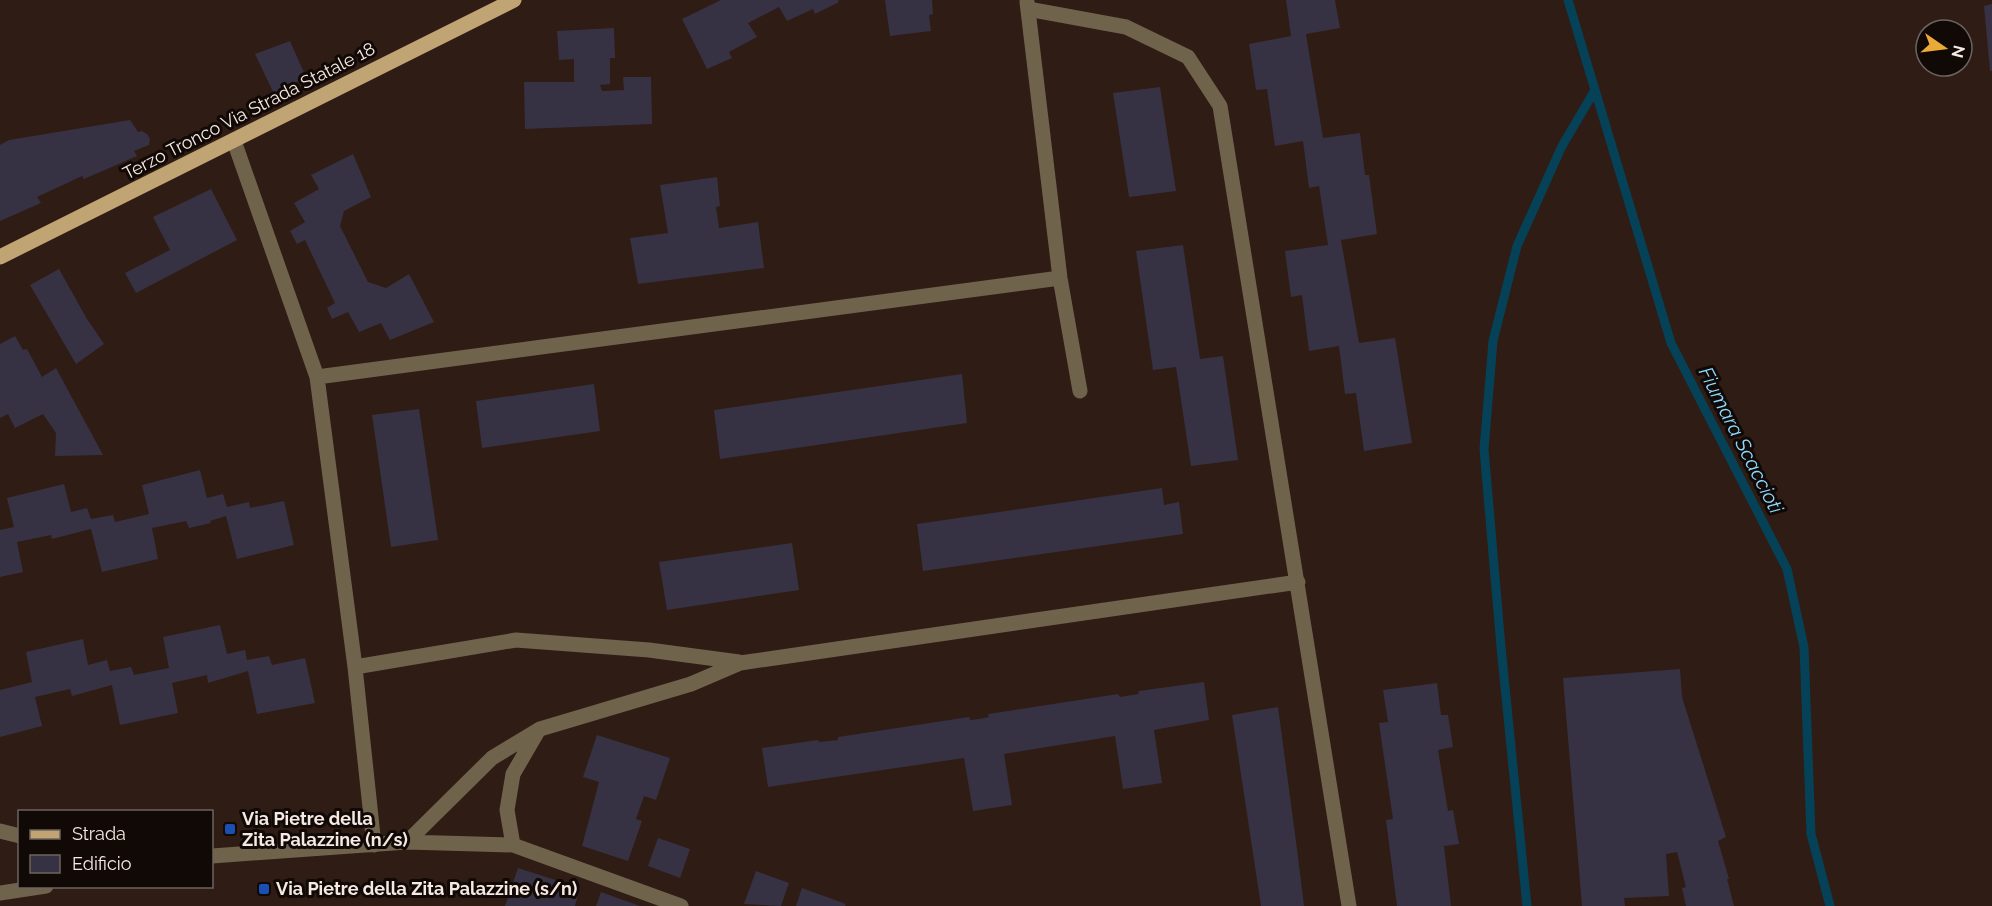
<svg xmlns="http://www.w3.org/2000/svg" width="1992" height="906" font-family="Raleway,sans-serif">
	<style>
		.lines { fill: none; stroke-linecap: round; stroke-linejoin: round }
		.stream { stroke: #054258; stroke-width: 9 }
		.building { fill: #363244 }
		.minor { stroke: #70634c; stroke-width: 15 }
		.major { stroke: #c1a474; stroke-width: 15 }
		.transit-dot { fill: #1a4fb4; stroke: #110906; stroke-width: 2 }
		.labels { text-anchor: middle; stroke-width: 6; stroke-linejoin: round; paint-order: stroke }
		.street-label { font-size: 18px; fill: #f6e9e3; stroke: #110906 }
		.poi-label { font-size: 18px; font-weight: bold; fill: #f6e9e3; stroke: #110906; text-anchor: start }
		.water-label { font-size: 20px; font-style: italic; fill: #8ddaff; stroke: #110906 }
	</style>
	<rect width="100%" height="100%" fill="#2f1c14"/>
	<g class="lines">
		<path class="stream" d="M 1568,0 L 1671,343 L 1787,569 L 1804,647 L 1811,834 L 1830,906
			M 1527,906 L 1501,647 L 1484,449 L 1493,341 L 1517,246 L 1562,146 L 1595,90"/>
	</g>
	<path class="building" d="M 721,0 L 838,0 L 839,2 L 815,14 L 813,9 L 787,21 L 779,7 L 748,23 L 757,37 L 729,52 L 732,58 L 707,69 L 682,19 Z
		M 885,0 L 932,0 L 933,14 L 929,15 L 931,31 L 890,36 Z
		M 1286,0 L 1335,0 L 1340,28 L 1306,34 L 1323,138 L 1360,133 L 1365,175 L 1369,175 L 1377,234 L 1341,240 L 1359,343 L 1395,338 L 1412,443 L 1364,451 L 1356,393 L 1345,394 L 1339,346 L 1309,351 L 1302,295 L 1291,297 L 1285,251 L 1328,245 L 1319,186 L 1309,188 L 1303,141 L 1275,146 L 1267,89 L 1256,90 L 1249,44 L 1291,36 Z
		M 1992,4 L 1992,71 L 1990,71 L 1984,6 Z
		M 614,28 L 615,58 L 610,58 L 610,84 L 600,85 L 602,91 L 624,90 L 623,77 L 651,77 L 652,124 L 525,129 L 524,82 L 574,82 L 574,59 L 559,60 L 557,31 Z
		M 290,41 L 306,77 L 274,94 L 255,54 Z
		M 1160,87 L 1176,191 L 1129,197 L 1113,93 Z
		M 130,120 L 138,132 L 142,131 L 147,134 L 150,139 L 149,145 L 134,151 L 137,156 L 84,179 L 82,176 L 37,197 L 41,203 L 0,221 L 0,145 L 9,140 Z
		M 353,154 L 371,197 L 344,211 L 340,226 L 368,282 L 386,288 L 409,274 L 434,322 L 390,340 L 381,323 L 359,332 L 348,312 L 332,319 L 327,308 L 335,303 L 305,240 L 297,244 L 290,231 L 305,222 L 294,203 L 319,189 L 311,175 Z
		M 717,177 L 720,206 L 716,207 L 719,228 L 758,222 L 764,268 L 638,284 L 630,238 L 668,233 L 660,185 Z
		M 211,189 L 237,240 L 136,293 L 125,273 L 170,250 L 153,217 Z
		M 1183,245 L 1200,359 L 1223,356 L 1238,460 L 1191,466 L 1176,367 L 1153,370 L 1136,251 Z
		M 59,269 L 87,319 L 104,344 L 76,364 L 30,285 Z
		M 15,336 L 23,350 L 27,349 L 42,377 L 56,368 L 103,455 L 55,456 L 56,433 L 43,414 L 15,428 L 8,414 L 0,418 L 0,344 Z
		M 962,374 L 967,423 L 720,459 L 714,410 Z
		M 594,384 L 600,431 L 482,448 L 476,401 Z
		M 419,409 L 438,540 L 391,547 L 372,415 Z
		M 200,470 L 207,498 L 223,494 L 227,507 L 249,502 L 250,508 L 284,501 L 294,545 L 237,559 L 226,516 L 210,521 L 211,523 L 189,528 L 186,521 L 152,528 L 158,559 L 102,572 L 91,529 L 52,539 L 51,535 L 17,542 L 23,572 L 0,577 L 0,530 L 14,527 L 7,498 L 64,484 L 71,512 L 87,508 L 91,519 L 113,515 L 115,522 L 149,514 L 142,485 Z
		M 1162,488 L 1164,505 L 1179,502 L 1183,534 L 923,571 L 917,524 Z
		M 792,543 L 799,590 L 667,610 L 659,562 Z
		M 220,625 L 227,654 L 245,650 L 247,660 L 269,656 L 272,665 L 305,658 L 315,703 L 257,714 L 248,671 L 208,683 L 207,675 L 172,683 L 178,713 L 120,725 L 112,685 L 72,696 L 70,689 L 35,697 L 42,726 L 0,737 L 0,690 L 32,682 L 26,652 L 83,639 L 88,665 L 107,660 L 110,671 L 131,667 L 134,675 L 169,668 L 163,637 Z
		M 1680,669 L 1682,697 L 1726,837 L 1718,841 L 1729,879 L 1727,879 L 1734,906 L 1686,906 L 1682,888 L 1686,887 L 1677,852 L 1666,854 L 1669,896 L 1624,898 L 1625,906 L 1582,906 L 1563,678 Z
		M 1204,682 L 1209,720 L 1154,730 L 1162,783 L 1123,789 L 1115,736 L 1004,754 L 1012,805 L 973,811 L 964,758 L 768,787 L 762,748 L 818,740 L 819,742 L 838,740 L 838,737 L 969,717 L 970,720 L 979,719 L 989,717 L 988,714 L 1118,694 L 1120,697 L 1138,694 L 1139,691 Z
		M 1437,683 L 1441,715 L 1448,715 L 1453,747 L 1438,750 L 1448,811 L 1453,810 L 1459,844 L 1444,846 L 1451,906 L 1397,906 L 1386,820 L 1393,819 L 1379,723 L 1388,722 L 1383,690 Z
		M 1278,707 L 1297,849 L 1304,906 L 1261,906 L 1232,715 Z
		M 597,735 L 670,758 L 656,800 L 644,796 L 636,819 L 642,821 L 628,861 L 582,846 L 599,782 L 583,777 Z
		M 658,838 L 690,849 L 680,878 L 648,866 Z
		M 518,868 L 580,888 L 575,906 L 505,906 Z
		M 756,871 L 789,883 L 781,906 L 744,904 Z
		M 802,888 L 846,904 L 845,906 L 796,906 Z
		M 601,892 L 640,906 L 596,906 Z"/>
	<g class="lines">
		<path class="minor" d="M 1027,2 L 1060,278 L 1080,391
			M 1028,9 L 1126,27 L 1188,57 L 1220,106 L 1349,906
			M 234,141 L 317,377 L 355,667 L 374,845
			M 317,377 L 1060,278
			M 355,667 L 516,640 L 649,650 L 739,662
			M 0,831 L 20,836
			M 407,842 L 492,758 L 540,729 L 691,684 L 740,663 L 1298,582
			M 513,845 L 507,810 L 513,774 L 538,731
			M 212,856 L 407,842 L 513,845 L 681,906
			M 0,893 L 46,886"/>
		<path class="major" d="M 0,257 L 514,0"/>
	</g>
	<g class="transit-dot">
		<rect x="224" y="823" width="12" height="12" rx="3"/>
		<rect x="258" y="883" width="12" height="12" rx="3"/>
	</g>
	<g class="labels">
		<g class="street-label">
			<text transform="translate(249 111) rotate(-27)" y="6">Terzo Tronco Via Strada Statale 18</text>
		</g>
		<g class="poi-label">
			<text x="242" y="825">Via Pietre della<tspan x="242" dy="21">Zita Palazzine (n/s)</tspan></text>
			<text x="276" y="895">Via Pietre della Zita Palazzine (s/n)</text>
		</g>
		<g class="water-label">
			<text transform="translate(1741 440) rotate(63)" y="7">Fiumara Scaccioti</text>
		</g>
	</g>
	<rect x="18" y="810" width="195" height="78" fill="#110906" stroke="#6d635e" stroke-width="1.5"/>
	<rect x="30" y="830" width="30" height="9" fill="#c1a474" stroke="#6d635e" stroke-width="1.5"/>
	<text x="72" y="840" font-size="18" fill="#f6e9e3">Strada</text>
	<rect x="30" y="855" width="30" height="18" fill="#363244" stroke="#6d635e" stroke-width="1.5"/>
	<text x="72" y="870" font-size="18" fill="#f6e9e3">Edificio</text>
	<g transform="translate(1944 48) rotate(104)"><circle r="28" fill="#110906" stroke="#6d635e" stroke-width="1.5"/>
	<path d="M0-4.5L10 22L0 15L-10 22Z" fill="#eaaa39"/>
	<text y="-9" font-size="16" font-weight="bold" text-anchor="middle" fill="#f6e9e3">N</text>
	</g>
</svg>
